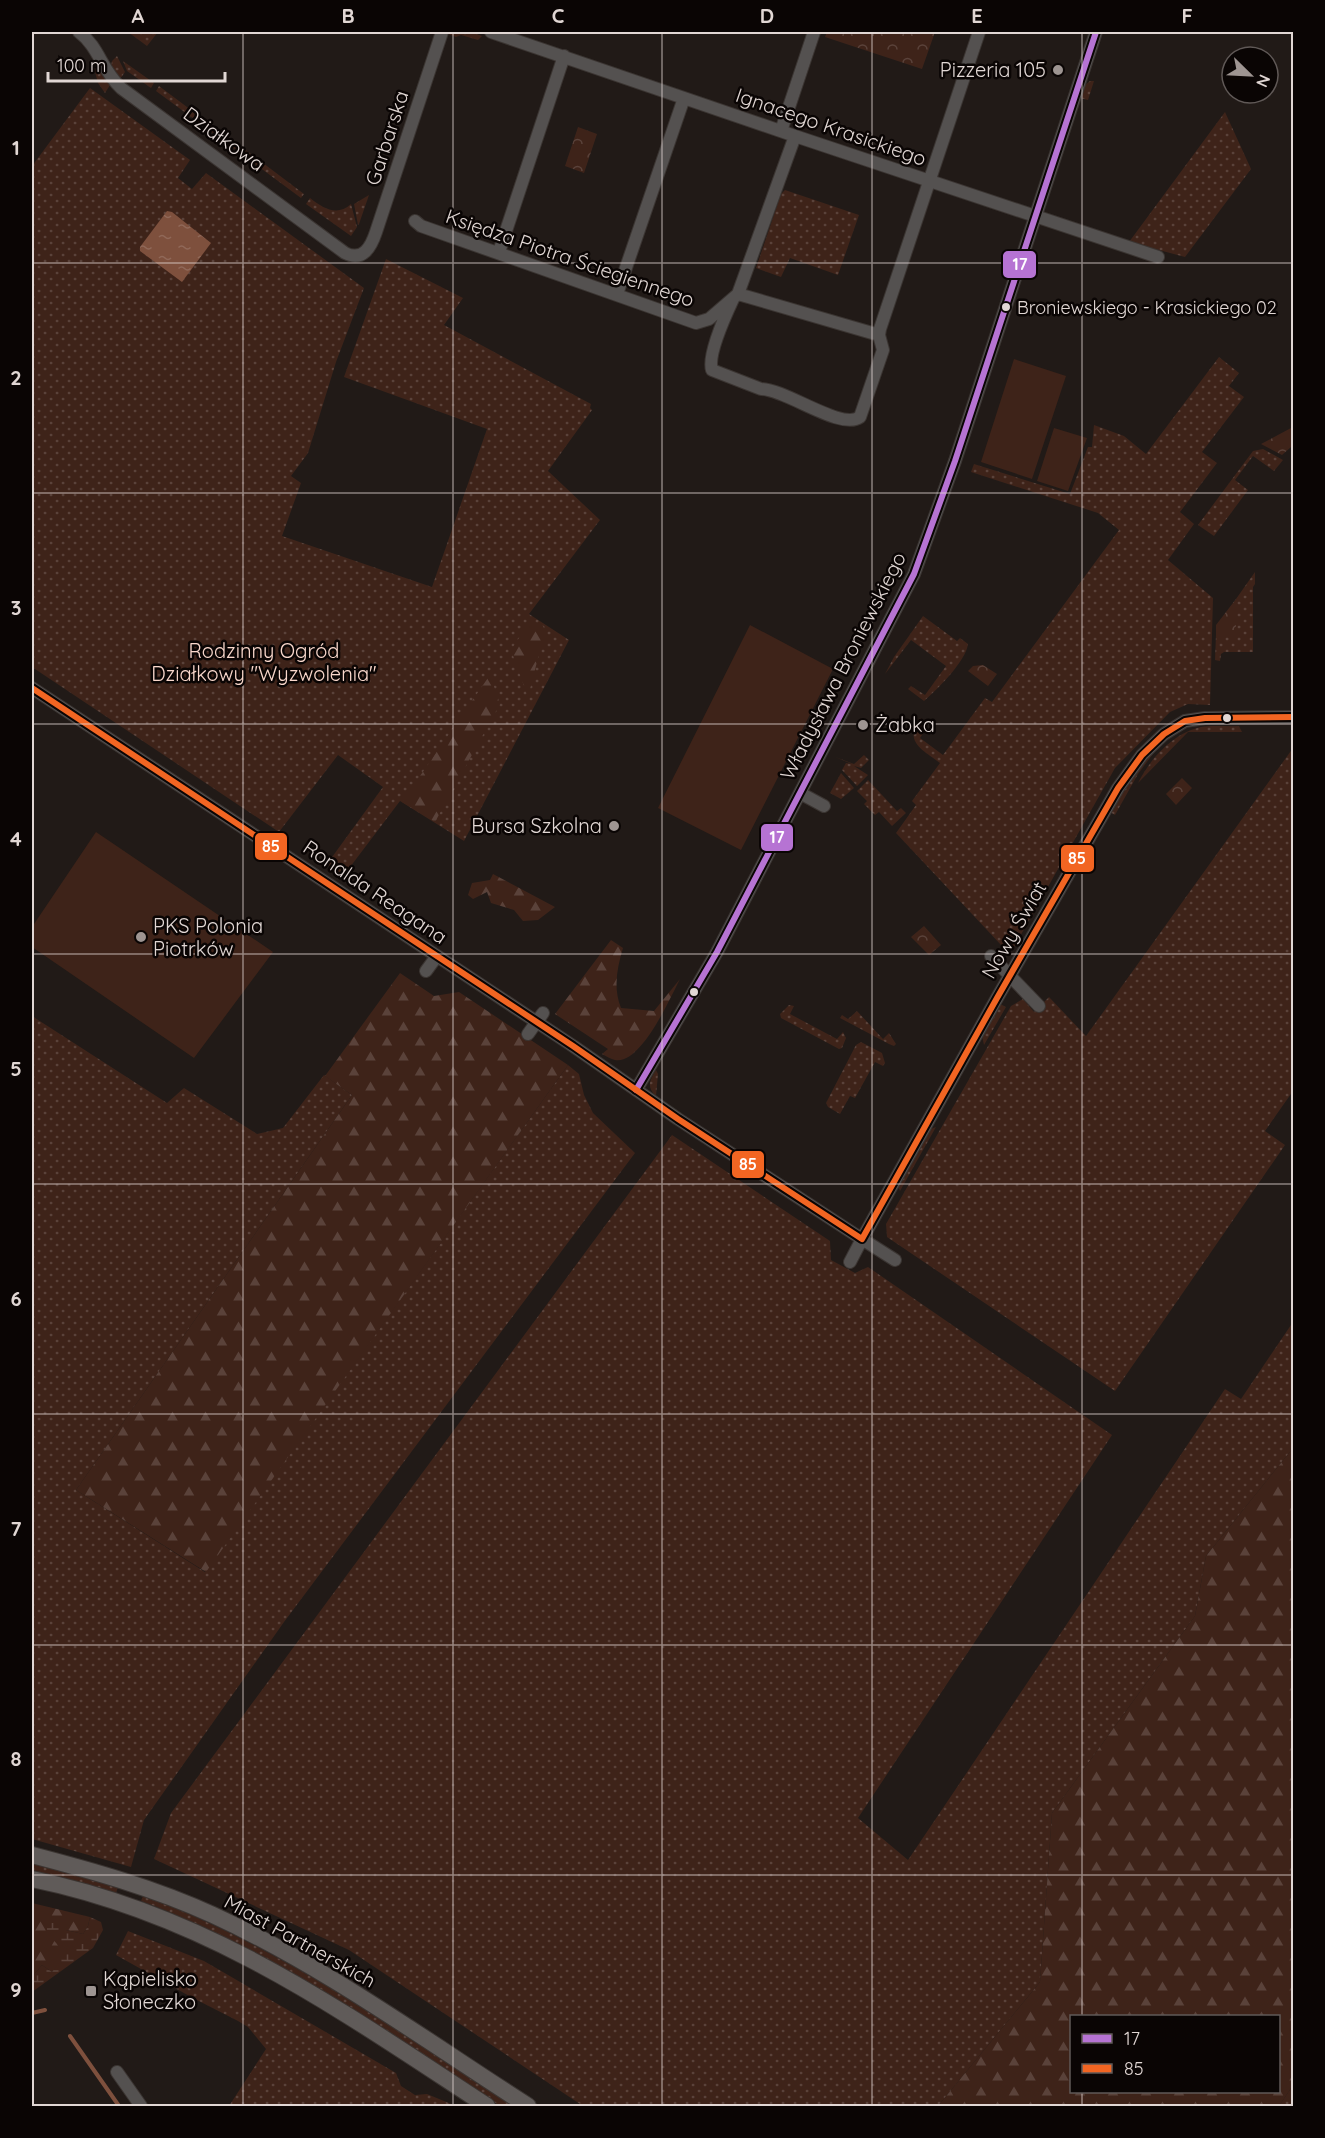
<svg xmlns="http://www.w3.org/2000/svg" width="1325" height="2138" font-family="Quicksand,sans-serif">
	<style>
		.grass { fill: url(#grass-dots) }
		.forest { fill: url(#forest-firs); fill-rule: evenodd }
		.wetland { fill: url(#wetland-marsh) }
		.park { fill: url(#park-crowns) }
		.pitch { fill: #3e2319 }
		.water { fill: url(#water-ripples) }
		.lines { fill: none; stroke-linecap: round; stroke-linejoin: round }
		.stream { stroke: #7e503d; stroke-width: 4 }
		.minor-casing { stroke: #3b3532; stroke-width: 14 }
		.major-casing { stroke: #3b3532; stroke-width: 18 }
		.minor { stroke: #545150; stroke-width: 12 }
		.major { stroke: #605b59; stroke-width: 16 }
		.bus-1-casing { stroke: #0a0504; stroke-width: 10 }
		.bus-2-casing { stroke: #0a0504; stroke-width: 10 }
		.bus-1 { stroke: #b673d3; stroke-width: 6 }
		.bus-2 { stroke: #f26522; stroke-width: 6 }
		.grid { fill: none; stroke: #e1d7d4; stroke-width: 1.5; stroke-opacity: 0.55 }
		.poi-dot { fill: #9e9592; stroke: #0a0504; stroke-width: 2 }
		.bus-dot { fill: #e1d7d4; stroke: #0a0504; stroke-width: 2 }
		.labels { text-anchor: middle; stroke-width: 5; stroke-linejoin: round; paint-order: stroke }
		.bus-label { font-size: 18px; fill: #e1d7d4; stroke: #0a0504; text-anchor: start }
		.poi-label { font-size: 20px; fill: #e1d7d4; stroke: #0a0504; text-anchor: start }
		.street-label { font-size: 20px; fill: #e1d7d4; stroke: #0a0504 }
		.park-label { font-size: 20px; fill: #fad8cc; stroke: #0a0504 }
		.line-badge { stroke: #0a0504; stroke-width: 2 }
		.badge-label { font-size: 16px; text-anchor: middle; font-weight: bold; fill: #fff }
		.neatline { fill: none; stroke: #e1d7d4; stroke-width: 2 }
		.grid-label { font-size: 20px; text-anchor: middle; font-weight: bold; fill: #e1d7d4 }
	</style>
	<defs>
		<pattern id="grass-dots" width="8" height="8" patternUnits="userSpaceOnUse" patternTransform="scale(1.5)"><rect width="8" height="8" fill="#3e2319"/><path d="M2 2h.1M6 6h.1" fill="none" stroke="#5a423a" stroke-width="1.8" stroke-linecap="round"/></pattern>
		<pattern id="forest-firs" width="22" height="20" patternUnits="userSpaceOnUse" patternTransform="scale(1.5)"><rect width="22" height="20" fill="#3e2319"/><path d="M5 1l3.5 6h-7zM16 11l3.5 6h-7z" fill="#5a423a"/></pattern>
		<pattern id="wetland-marsh" width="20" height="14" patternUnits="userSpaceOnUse" patternTransform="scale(1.5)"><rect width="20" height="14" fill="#3e2319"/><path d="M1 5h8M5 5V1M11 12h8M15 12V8" fill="none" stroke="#5a423a"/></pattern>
		<pattern id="park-crowns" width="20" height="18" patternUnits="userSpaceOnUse" patternTransform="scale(1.5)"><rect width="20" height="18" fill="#3e2319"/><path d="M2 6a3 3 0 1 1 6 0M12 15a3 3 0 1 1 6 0" fill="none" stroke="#5a423a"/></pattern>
		<pattern id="water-ripples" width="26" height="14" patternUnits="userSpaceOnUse" patternTransform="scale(1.5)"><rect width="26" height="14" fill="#7e503d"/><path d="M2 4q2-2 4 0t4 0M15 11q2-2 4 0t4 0" fill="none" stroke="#906858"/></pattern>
	</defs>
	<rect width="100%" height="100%" fill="#211a17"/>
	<path class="grass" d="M 128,32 L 158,32 L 147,46 Z
		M 450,32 L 471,32 L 482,36 L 478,40 L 461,35 L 456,37 L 448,34 Z
		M 117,56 L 125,72 L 120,79 L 111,66 L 112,61 Z
		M 123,61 L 154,83 L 151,88 L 127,71 Z
		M 94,68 L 99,70 L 110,85 L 105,93 L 98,83 Z
		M 1090,81 L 1094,81 L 1088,100 L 1080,98 L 1085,85 Z
		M 159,86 L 239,146 L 236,150 L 156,91 Z
		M 90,88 L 190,160 L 178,178 L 192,189 L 206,173 L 364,288 L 336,362 L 308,453 L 291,476 L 301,483 L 282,536 L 432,587 L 487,429 L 344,377 L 386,259 L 463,298 L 444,325 L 591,404 L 590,408 L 592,410 L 548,471 L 600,520 L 529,614 L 569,640 L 464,841 L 400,801 L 344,875 L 327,864 L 383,787 L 338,755 L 279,832 L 32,667 L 32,166 Z
		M 1225,112 L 1251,169 L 1185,257 L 1129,242 Z
		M 243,148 L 304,194 L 301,198 L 240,153 Z
		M 785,190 L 859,215 L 838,275 L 790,258 L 781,277 L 756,268 L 781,194 Z
		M 369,195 L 359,224 L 358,225 L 354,204 Z
		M 310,198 C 323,208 337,217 351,204 L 357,227 L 351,236 L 306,204 Z
		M 1219,357 L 1239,373 L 1229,386 L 1244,397 L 1202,452 L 1217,463 L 1180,512 L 1194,524 L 1168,560 L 1213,598 L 1210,705 L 1188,704 L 1170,712 L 1115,768 L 1014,947 L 1002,946 L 896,833 L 916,805 L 912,801 L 940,763 C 923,750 903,742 920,718 L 927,723 L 924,727 L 926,729 L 920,738 L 943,755 L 985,698 L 992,702 L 1119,530 L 1098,513 L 971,472 L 974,464 L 1070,494 L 1088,447 L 1092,447 L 1094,425 L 1124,436 L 1146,454 Z
		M 1263,449 L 1283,460 L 1274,471 L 1253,456 L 1235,480 L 1248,490 L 1214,536 L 1198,525 L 1253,451 Z
		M 1255,572 L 1255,584 L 1253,587 L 1253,652 L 1224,652 L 1221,654 L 1220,661 L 1215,660 L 1216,635 L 1236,635 L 1236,599 Z
		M 923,616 L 957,641 L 960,638 L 968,644 C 966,661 937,690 924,701 L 908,689 L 911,686 L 925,695 L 946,666 L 911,640 L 885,674 L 894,657 Z
		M 1239,726 L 1242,732 L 1188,732 L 1138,783 C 1150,759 1173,733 1201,727 C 1213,725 1227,727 1239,726 Z
		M 1161,743 L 1138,774 L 1115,815 L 1110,812 L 1127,784 Z
		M 1293,748 L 1293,1091 L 1265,1131 L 1285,1145 L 1115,1391 L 887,1237 L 886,1224 L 1011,1006 L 1023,999 L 1034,1012 L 1049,997 L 1086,1036 Z
		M 864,755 L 869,760 L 861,768 L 854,766 L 868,775 L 857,786 L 842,770 L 846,763 L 852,764 L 835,757 L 854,764 Z
		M 841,773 L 854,788 L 841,799 L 830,793 Z
		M 868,780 L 897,811 L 901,808 L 906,813 L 892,826 L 879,812 L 875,815 L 864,804 L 867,801 L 857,791 Z
		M 1000,1004 L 1006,1007 L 984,1045 L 982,1036 Z
		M 789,1005 L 794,1006 L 790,1014 L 837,1039 L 843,1032 L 846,1038 L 842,1048 L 839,1049 L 781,1018 L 780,1014 Z
		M 857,1011 L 883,1039 L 889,1033 L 896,1044 L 894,1046 L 889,1044 L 840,1018 L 842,1015 L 848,1019 Z
		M 32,1016 L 167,1103 L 184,1088 L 257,1134 L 283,1128 L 324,1075 L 352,1095 L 76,1490 L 205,1572 L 568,1065 L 579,1074 L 584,1095 L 593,1113 L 635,1153 L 284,1622 L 144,1820 L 131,1867 L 32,1839 Z
		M 861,1042 L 882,1053 L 885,1063 L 883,1066 L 875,1062 L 855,1098 L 850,1096 L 840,1114 L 828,1107 L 826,1103 L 856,1045 Z
		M 656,1070 L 658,1074 L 656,1096 C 646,1087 650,1080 656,1070 Z
		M 936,1127 L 900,1191 L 898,1186 L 928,1130 Z
		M 672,1135 L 830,1241 L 831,1260 L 855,1273 L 868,1267 L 1112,1435 L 858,1818 L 908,1860 L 1225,1389 L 1241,1399 L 1293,1322 L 1293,1448 L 1206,1556 L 1195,1616 L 1052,1813 L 1040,1982 L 938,2106 L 583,2106 L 349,1950 L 154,1859 L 171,1813 Z
		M 32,1863 L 118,1887 L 116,1893 L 73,1880 L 32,1871 Z
		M 143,1896 C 279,1945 393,2029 514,2106 L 500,2106 C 385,2031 272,1949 141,1901 Z
		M 128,1931 L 204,1961 L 396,2073 L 401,2086 L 415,2095 L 427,2094 L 456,2106 L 229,2106 L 266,2049 L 248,2027 L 238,2021 L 191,1997 L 116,1955 Z
		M 1293,2085 L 1293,2106 L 1279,2106 Z"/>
	<path class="forest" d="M 531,620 L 543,626 L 548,637 L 540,650 L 528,697 L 511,650 Z
		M 490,675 L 500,704 L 435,822 L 402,802 Z
		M 493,874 L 555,907 L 538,920 L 523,921 L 514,910 L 491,903 L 487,892 L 473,899 L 468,895 L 472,883 L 490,880 Z
		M 611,940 L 623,948 C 617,968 613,988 621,1008 L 654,1011 L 680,979 C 670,998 641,1065 615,1060 C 611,1059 606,1056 602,1054 L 608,1049 L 555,1014 Z
		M 400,973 L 434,996 L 459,992 L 568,1065 L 206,1572 L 76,1490 L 352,1095 L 325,1076 Z
		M 1293,1448 L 1293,2085 L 1279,2106 L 938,2106 L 1040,1982 L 1052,1813 L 1195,1616 L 1206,1556 ZM 1278,2016 L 1278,2092 L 1072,2092 L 1072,2016 Z
		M 32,1903 L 90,1917 L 88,1926 L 83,1934 L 66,1930 L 58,1942 L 62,1948 L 60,1963 L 52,1972 L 42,1965 L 32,1977 Z"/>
	<path class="wetland" d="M 90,1917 L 101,1922 L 103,1930 L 93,1948 L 32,1992 L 32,1977 L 42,1965 L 52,1972 C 65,1957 63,1946 47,1935 L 47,1928 L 52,1920 L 62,1923 L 66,1930 L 83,1934 L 88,1926 Z"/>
	<path class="park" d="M 827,32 L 935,32 L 922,69 L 825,37 Z
		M 578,127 L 597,134 L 584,173 L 565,166 Z
		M 1291,428 L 1291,447 L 1282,455 L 1261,444 Z
		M 1236,599 L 1236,635 L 1216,635 L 1216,625 Z
		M 983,665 L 997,674 L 988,686 L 968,671 L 973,666 Z
		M 1182,778 L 1192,788 L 1176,805 L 1166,794 Z
		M 924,926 L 941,945 L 929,955 L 911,937 Z"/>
	<path class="pitch" d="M 1014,359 L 1066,376 L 1032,479 L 981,462 Z
		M 1054,428 L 1087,438 L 1068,491 L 1037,481 Z
		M 750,625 L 833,669 L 741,850 L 658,808 Z
		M 96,832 L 273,952 L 194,1058 L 32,947 L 32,927 Z"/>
	<path class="water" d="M 167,211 L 172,212 L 211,243 L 182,282 L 140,251 L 140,247 Z"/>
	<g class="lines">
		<path class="stream" d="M 32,2013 L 45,2010
			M 70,2036 L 119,2106"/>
		<defs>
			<path id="minor" d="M 79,32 C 99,47 101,69 121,88 L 345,253 C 363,262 371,247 376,232 L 442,32
				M 491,32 L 795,136 L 1158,257
				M 781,131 L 814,32
				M 415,221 L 421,226 L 696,323 L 709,319 L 738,294 L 879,335
				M 499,252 L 564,56
				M 617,294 L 684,98
				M 738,294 L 795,136
				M 733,299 C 726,314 707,355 712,370 L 761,389 C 786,389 841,431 860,417 L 883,350 L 879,335 L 880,329 L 979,32
				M 32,688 L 573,1046 L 678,1119 L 862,1239 L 997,998 L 1118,788 L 1142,755 L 1164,734 L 1185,721 L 1205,718 L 1294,717
				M 800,793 L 824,806
				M 991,956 L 1039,1006
				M 426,971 L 437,956
				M 528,1034 L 543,1013
				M 636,1090 L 717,952 L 914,574 L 955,461 L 1096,32
				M 850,1262 L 862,1239 L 895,1260
				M 117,2072 L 141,2106"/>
			<path id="major" d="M 32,1855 C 93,1871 154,1888 213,1915 C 324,1966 425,2040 528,2106
				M 32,1879 C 208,1915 340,2010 487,2106"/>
		</defs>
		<use href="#minor" class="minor-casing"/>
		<use href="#major" class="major-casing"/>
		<use href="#minor" class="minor"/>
		<use href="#major" class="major"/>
		<defs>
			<path id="bus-1" d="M 636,1090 L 717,952 L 914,574 L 955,461 L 1096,32"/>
			<path id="bus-2" d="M 32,688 L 573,1046 L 678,1119 L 862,1239 L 997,998 L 1118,788 L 1142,755 L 1164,734 L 1185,721 L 1205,718 L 1294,717"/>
		</defs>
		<use href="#bus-1" class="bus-1-casing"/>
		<use href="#bus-2" class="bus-2-casing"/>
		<use href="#bus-1" class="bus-1"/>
		<use href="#bus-2" class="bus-2"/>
	</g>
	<path class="grid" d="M 243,32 L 243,2106M 453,32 L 453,2106M 662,32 L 662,2106M 872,32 L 872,2106M 1082,32 L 1082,2016M 32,263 L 1294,263M 32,493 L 1294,493M 32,724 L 1294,724M 32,954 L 1294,954M 32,1184 L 1294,1184M 32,1414 L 1294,1414M 32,1645 L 1294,1645M 32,1875 L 1294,1875M 1082,2092 L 1082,2106"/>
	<g class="poi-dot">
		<circle cx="1058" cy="70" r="6"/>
		<circle cx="863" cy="725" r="6"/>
		<circle cx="614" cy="826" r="6"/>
		<circle cx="141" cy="937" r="6"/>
		<rect x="85" y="1985" width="12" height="12" rx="3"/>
	</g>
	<g class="bus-dot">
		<circle cx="1006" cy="307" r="5"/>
		<circle cx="1227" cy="718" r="5"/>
		<circle cx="694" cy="992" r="5"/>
	</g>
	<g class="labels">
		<g class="bus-label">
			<text x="1017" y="314">Broniewskiego - Krasickiego 02</text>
		</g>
		<g class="poi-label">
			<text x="1046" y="77" text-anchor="end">Pizzeria 105</text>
			<text x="875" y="732">Żabka</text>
			<text x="602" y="833" text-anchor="end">Bursa Szkolna</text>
			<text x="153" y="933">PKS Polonia<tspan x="153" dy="23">Piotrków</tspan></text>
			<text x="103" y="1986">Kąpielisko<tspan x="103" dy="23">Słoneczko</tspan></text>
		</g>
		<g class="street-label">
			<text transform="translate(831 127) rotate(19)" y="7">Ignacego Krasickiego</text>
			<text transform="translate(387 138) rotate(-72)" y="7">Garbarska</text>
			<text transform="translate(224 139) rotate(36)" y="7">Działkowa</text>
			<text transform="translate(570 258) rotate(19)" y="7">Księdza Piotra Ściegiennego</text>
			<text transform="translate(843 666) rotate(-63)" y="7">Władysława Broniewskiego</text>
			<text transform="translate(375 892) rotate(34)" y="7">Ronalda Reagana</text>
			<text transform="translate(1014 930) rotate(-60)" y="7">Nowy Świat</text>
			<text transform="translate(300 1941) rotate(29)" y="7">Miast Partnerskich</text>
		</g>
		<g class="park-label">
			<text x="264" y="658">Rodzinny Ogród<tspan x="264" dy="23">Działkowy "Wyzwolenia"</tspan></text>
		</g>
	</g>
	<g class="line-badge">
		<rect x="1002" y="250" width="35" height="29" rx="6" fill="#b673d3"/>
		<rect x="760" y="823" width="34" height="29" rx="6" fill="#b673d3"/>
		<rect x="254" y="832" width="34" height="29" rx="6" fill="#f26522"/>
		<rect x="1060" y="844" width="35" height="29" rx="6" fill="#f26522"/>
		<rect x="731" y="1150" width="34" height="29" rx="6" fill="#f26522"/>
	</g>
	<g class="badge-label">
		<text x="1020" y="270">17</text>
		<text x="777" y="843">17</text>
		<text x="271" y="852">85</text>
		<text x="1077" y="864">85</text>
		<text x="748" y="1170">85</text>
	</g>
	<rect width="1325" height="2138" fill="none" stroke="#0a0504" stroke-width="66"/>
	<rect x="1070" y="2015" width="210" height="78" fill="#0a0504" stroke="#605957" stroke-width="1.5"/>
	<rect x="1082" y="2034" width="30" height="9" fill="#b673d3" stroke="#605957" stroke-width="1.5"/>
	<text x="1124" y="2045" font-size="18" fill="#e1d7d4">17</text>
	<rect x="1082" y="2064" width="30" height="9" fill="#f26522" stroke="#605957" stroke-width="1.5"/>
	<text x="1124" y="2075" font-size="18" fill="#e1d7d4">85</text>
	<g transform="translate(1250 75) rotate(114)"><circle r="28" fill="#0a0504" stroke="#605957" stroke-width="1.5"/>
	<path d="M0-4.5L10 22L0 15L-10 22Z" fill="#9e9592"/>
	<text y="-9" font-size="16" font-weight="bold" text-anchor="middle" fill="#e1d7d4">N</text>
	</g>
	<path d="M48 72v9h177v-9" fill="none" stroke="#e1d7d4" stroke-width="3"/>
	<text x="57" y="72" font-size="18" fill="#e1d7d4" stroke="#0a0504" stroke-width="4.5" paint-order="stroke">100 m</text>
	<rect x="33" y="33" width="1259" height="2072" class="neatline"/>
	<g class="grid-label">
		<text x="138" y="23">A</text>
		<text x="348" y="23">B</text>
		<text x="558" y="23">C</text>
		<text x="767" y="23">D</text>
		<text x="977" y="23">E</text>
		<text x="1187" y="23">F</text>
		<text x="16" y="155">1</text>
		<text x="16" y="385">2</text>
		<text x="16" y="615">3</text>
		<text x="16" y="846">4</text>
		<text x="16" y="1076">5</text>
		<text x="16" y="1306">6</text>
		<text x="16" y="1536">7</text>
		<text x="16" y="1766">8</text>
		<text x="16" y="1997">9</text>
	</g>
</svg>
